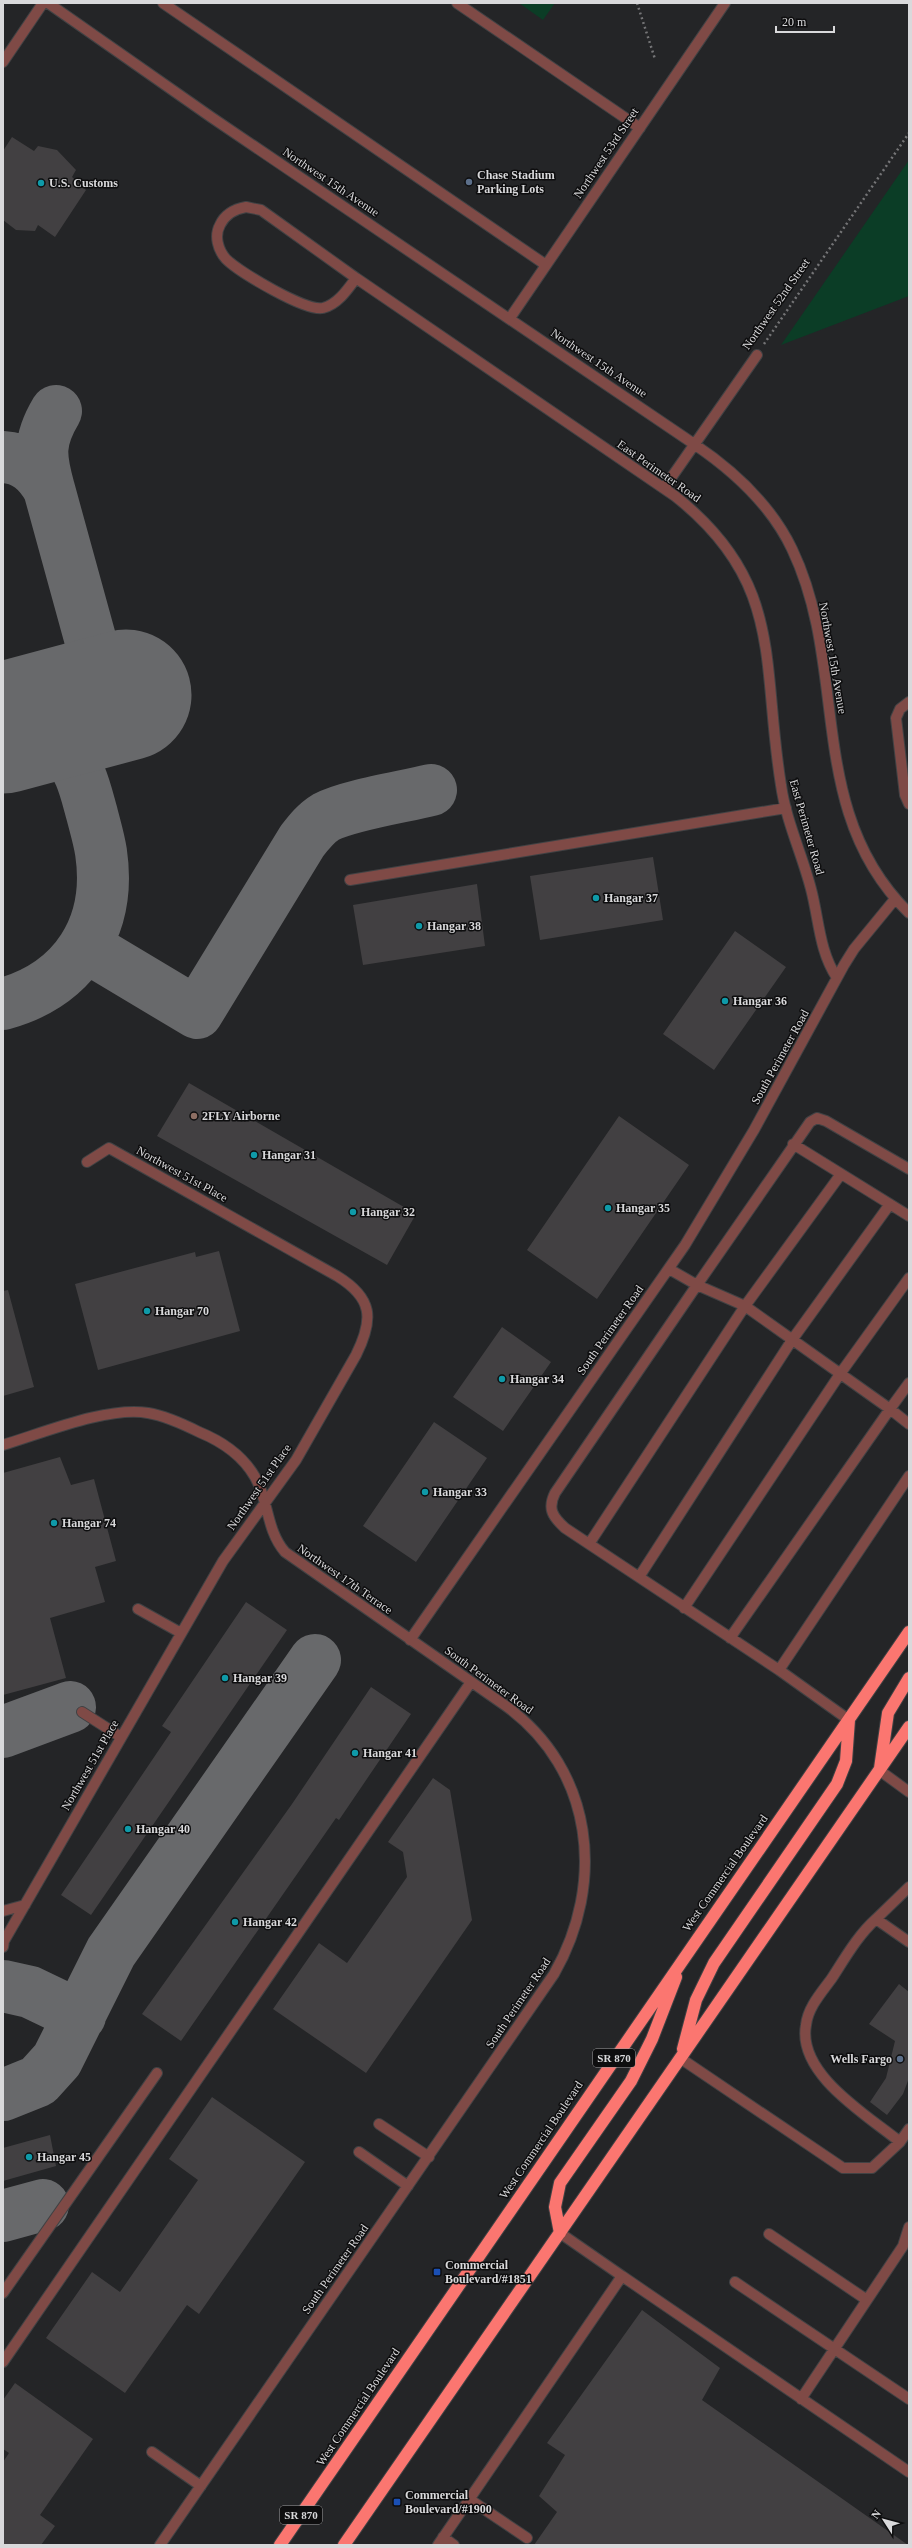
<svg xmlns="http://www.w3.org/2000/svg" width="912" height="2548" font-family="'Times New Roman',serif">
	<style>
		.green { fill: #0b3d26 }
		.lines { fill: none; stroke-linecap: round; stroke-linejoin: round }
		.taxiway { stroke: #68696b; stroke-width: 52 }
		.runway { stroke: #68696b; stroke-width: 131 }
		.building { fill: #424042 }
		.minor-casing { stroke: #414244; stroke-width: 12 }
		.highway-casing { stroke: #414244; stroke-width: 14 }
		.path { stroke: #757577; stroke-width: 2.5; stroke-dasharray: 2 3; stroke-linecap: butt }
		.minor { stroke: #7f4a46; stroke-width: 10 }
		.highway { stroke: #fb7670; stroke-width: 12 }
		.service-dot { fill: #5c6f8a; stroke: #0e0e0f; stroke-width: 1.5 }
		.culture-dot { fill: #0f9aa8; stroke: #0e0e0f; stroke-width: 1.5 }
		.education-dot { fill: #8d6e63; stroke: #0e0e0f; stroke-width: 1.5 }
		.transit-dot { fill: #1a4fb4; stroke: #0e0e0f; stroke-width: 1.5 }
		.labels { text-anchor: middle; stroke-width: 3; stroke-linejoin: round; paint-order: stroke }
		.shield { fill: #0e0e0f; stroke: #9c9c9e; stroke-width: 1 }
		.shield-label { font-size: 11px; font-weight: bold; fill: #d9d9db }
		.street-label { font-size: 12px; fill: #d9d9db; stroke: #0e0e0f }
		.poi-label { font-size: 12px; font-weight: bold; fill: #d9d9db; stroke: #0e0e0f; text-anchor: start }
	</style>
	<rect width="100%" height="100%" fill="#242527"/>
	<path class="green" d="M 519,3 L 555,3 L 543,20 Z
		M 909,160 L 909,296 L 781,345 Z"/>
	<g class="lines">
		<path class="taxiway" d="M 3,457 C 25,458 39,471 49,489 L 107,700
			M 49,489 C 40,457 38,441 56,411
			M 3,732 C 23,735 47,737 63,751 C 81,766 86,793 92,814 C 95,826 99,839 101,852 C 112,926 75,984 3,1004
			M 85,946 L 197,1013 L 302,841 C 309,832 316,823 326,817 C 349,805 403,797 431,790
			M 3,1732 L 70,1707
			M 3,1986 L 30,1992 L 80,2016
			M 3,2095 L 38,2081 L 57,2060 L 111,1952 L 315,1660
			M 3,2216 L 43,2205"/>
		<path class="runway" d="M 3,728 L 126,695"/>
	</g>
	<path class="building" d="M 12,137 L 34,151 L 38,146 L 57,150 L 76,170 L 72,177 L 86,190 L 55,237 L 38,225 L 35,231 L 16,230 L 3,220 L 3,151 Z
		M 653,857 L 663,920 L 540,940 L 530,876 Z
		M 477,884 L 485,946 L 363,965 L 353,905 Z
		M 735,931 L 786,967 L 714,1070 L 663,1034 Z
		M 189,1083 L 416,1214 L 387,1265 L 157,1136 Z
		M 619,1116 L 689,1165 L 597,1299 L 527,1250 Z
		M 219,1251 L 240,1331 L 98,1370 L 75,1284 L 195,1252 L 196,1257 Z
		M 8,1290 L 34,1387 L 3,1396 L 3,1291 Z
		M 502,1327 L 551,1362 L 503,1431 L 453,1397 Z
		M 434,1422 L 487,1458 L 416,1562 L 363,1526 Z
		M 60,1457 L 71,1485 L 94,1479 L 116,1561 L 95,1567 L 105,1602 L 50,1618 L 66,1678 L 3,1695 L 3,1473 Z
		M 246,1602 L 287,1630 L 91,1915 L 61,1895 L 171,1732 L 162,1726 Z
		M 371,1687 L 411,1714 L 339,1820 L 336,1818 L 181,2041 L 142,2014 L 292,1804 Z
		M 433,1778 L 450,1790 L 472,1920 L 366,2073 L 273,2009 L 319,1943 L 347,1963 L 407,1877 L 403,1852 L 388,1842 Z
		M 899,1984 L 909,1992 L 909,2078 L 903,2094 L 887,2115 L 870,2102 L 886,2078 L 895,2041 L 869,2024 Z
		M 212,2097 L 305,2162 L 199,2314 L 187,2305 L 125,2393 L 46,2338 L 92,2272 L 120,2292 L 198,2180 L 169,2159 Z
		M 50,2135 L 56,2166 L 3,2181 L 3,2148 Z
		M 642,2310 L 720,2368 L 702,2400 L 908,2545 L 534,2545 L 557,2512 L 539,2496 L 565,2455 L 547,2443 Z
		M 15,2383 L 93,2439 L 40,2515 L 55,2526 L 41,2545 L 3,2545 L 3,2462 L 9,2453 L 3,2449 L 3,2400 Z"/>
	<g class="lines">
		<defs>
			<path id="minor" d="M 48,3 L 211,117 L 694,444 C 734,471 771,505 792,549 C 850,670 804,810 909,913
				M 163,3 L 546,265
				M 457,3 L 640,128
				M 3,62 L 43,3
				M 246,207 L 261,210 L 356,278 C 348,289 338,304 323,308 C 306,312 239,272 226,259 C 218,250 214,236 220,225 C 225,214 235,209 246,207 Z
				M 356,278 L 675,496 C 785,583 761,663 781,785 C 786,821 802,854 811,889 C 819,919 819,951 837,978
				M 510,318 L 725,3
				M 664,488 L 757,355
				M 909,702 L 900,709 L 896,718 L 905,795 L 909,804
				M 350,880 L 786,808
				M 793,1144 L 909,1216
				M 909,1169 L 826,1121 L 817,1118 L 810,1122 L 697,1285 L 745,1306 L 890,1409 L 909,1383
				M 669,1269 L 697,1285 L 555,1493 C 547,1509 553,1517 565,1528 L 779,1670 L 849,1720
				M 3,1445 C 43,1433 108,1406 148,1413 C 166,1416 183,1424 199,1432 C 221,1441 243,1456 255,1477 C 269,1501 266,1530 285,1552 L 506,1706 C 594,1770 606,1883 554,1974 L 160,2545
				M 589,1544 L 745,1306 L 841,1174
				M 639,1577 L 792,1340 L 890,1204
				M 684,1608 L 840,1374 L 909,1278
				M 138,1609 L 181,1633
				M 730,1638 L 890,1409 L 909,1424
				M 410,1640 L 685,1245 L 754,1130 L 844,965 L 854,949 L 895,899
				M 779,1670 L 909,1476
				M 82,1712 L 121,1737
				M 879,1770 L 909,1792
				M 3,1911 L 25,1905
				M 876,1919 L 909,1887
				M 3,1947 L 4,1941 L 223,1561 L 296,1460 L 356,1355 C 374,1319 373,1298 337,1276 L 109,1148 L 87,1162
				M 680,2058 L 843,2168 L 872,2168 L 900,2142 L 909,2129
				M 379,2124 L 429,2157
				M 900,2142 C 867,2115 797,2074 806,2025 C 808,2007 822,1992 832,1978 C 845,1958 858,1935 876,1919 L 909,1942
				M 359,2152 L 408,2186
				M 769,2234 L 867,2300
				M 622,2276 L 909,2472
				M 735,2282 L 909,2399
				M 3,2293 L 157,2073
				M 3,2362 L 471,1682
				M 801,2399 L 903,2246 L 909,2227
				M 152,2452 L 201,2486
				M 469,2499 L 527,2538
				M 443,2537 L 454,2545
				M 438,2545 L 622,2276 L 560,2233"/>
			<path id="highway" d="M 880,1768 L 888,1713 L 909,1678
				M 683,2049 L 696,2000 L 714,1963 L 837,1784 L 846,1761 L 849,1720
				M 560,2233 L 555,2207 L 560,2183 L 631,2081 L 652,2039 L 676,1977
				M 280,2545 L 909,1632
				M 344,2545 L 909,1727"/>
		</defs>
		<use href="#minor" class="minor-casing"/>
		<use href="#highway" class="highway-casing"/>
		<path class="path" d="M 637,3 L 655,59
			M 764,344 L 909,133"/>
		<use href="#minor" class="minor"/>
		<use href="#highway" class="highway"/>
	</g>
	<g class="service-dot">
		<circle cx="469" cy="182" r="4"/>
		<circle cx="900" cy="2059" r="4"/>
	</g>
	<g class="culture-dot">
		<circle cx="41" cy="183" r="4"/>
		<circle cx="596" cy="898" r="4"/>
		<circle cx="419" cy="926" r="4"/>
		<circle cx="725" cy="1001" r="4"/>
		<circle cx="254" cy="1155" r="4"/>
		<circle cx="608" cy="1208" r="4"/>
		<circle cx="353" cy="1212" r="4"/>
		<circle cx="147" cy="1311" r="4"/>
		<circle cx="502" cy="1379" r="4"/>
		<circle cx="425" cy="1492" r="4"/>
		<circle cx="54" cy="1523" r="4"/>
		<circle cx="225" cy="1678" r="4"/>
		<circle cx="355" cy="1753" r="4"/>
		<circle cx="128" cy="1829" r="4"/>
		<circle cx="235" cy="1922" r="4"/>
		<circle cx="29" cy="2157" r="4"/>
	</g>
	<circle class="education-dot" cx="194" cy="1116" r="4"/>
	<g class="transit-dot">
		<rect x="433" y="2268" width="8" height="8" rx="2"/>
		<rect x="393" y="2498" width="8" height="8" rx="2"/>
	</g>
	<g class="labels">
		<g class="shield">
			<rect x="593" y="2049" width="42" height="18" rx="3"/>
			<rect x="280" y="2506" width="42" height="18" rx="3"/>
		</g>
		<g class="shield-label">
			<text x="614" y="2062">SR 870</text>
			<text x="301" y="2519">SR 870</text>
		</g>
		<g class="street-label">
			<text transform="translate(606 153) rotate(-56)" y="4">Northwest 53rd Street</text>
			<text transform="translate(331 182) rotate(34)" y="4">Northwest 15th Avenue</text>
			<text transform="translate(776 304) rotate(-55)" y="4">Northwest 52nd Street</text>
			<text transform="translate(599 363) rotate(34)" y="4">Northwest 15th Avenue</text>
			<text transform="translate(659 471) rotate(35)" y="4">East Perimeter Road</text>
			<text transform="translate(833 658) rotate(80)" y="4">Northwest 15th Avenue</text>
			<text transform="translate(807 827) rotate(74)" y="4">East Perimeter Road</text>
			<text transform="translate(780 1057) rotate(-61)" y="4">South Perimeter Road</text>
			<text transform="translate(182 1174) rotate(29)" y="4">Northwest 51st Place</text>
			<text transform="translate(610 1330) rotate(-55)" y="4">South Perimeter Road</text>
			<text transform="translate(259 1487) rotate(-55)" y="4">Northwest 51st Place</text>
			<text transform="translate(345 1579) rotate(35)" y="4">Northwest 17th Terrace</text>
			<text transform="translate(489 1680) rotate(36)" y="4">South Perimeter Road</text>
			<text transform="translate(90 1765) rotate(-60)" y="4">Northwest 51st Place</text>
			<text transform="translate(725 1873) rotate(-55)" y="4">West Commercial Boulevard</text>
			<text transform="translate(518 2003) rotate(-56)" y="4">South Perimeter Road</text>
			<text transform="translate(541 2140) rotate(-56)" y="4">West Commercial Boulevard</text>
			<text transform="translate(335 2269) rotate(-55)" y="4">South Perimeter Road</text>
			<text transform="translate(358 2407) rotate(-56)" y="4">West Commercial Boulevard</text>
		</g>
		<g class="poi-label">
			<text x="477" y="179">Chase Stadium<tspan x="477" dy="14">Parking Lots</tspan></text>
			<text x="49" y="187">U.S. Customs</text>
			<text x="604" y="902">Hangar 37</text>
			<text x="427" y="930">Hangar 38</text>
			<text x="733" y="1005">Hangar 36</text>
			<text x="202" y="1120">2FLY Airborne</text>
			<text x="262" y="1159">Hangar 31</text>
			<text x="616" y="1212">Hangar 35</text>
			<text x="361" y="1216">Hangar 32</text>
			<text x="155" y="1315">Hangar 70</text>
			<text x="510" y="1383">Hangar 34</text>
			<text x="433" y="1496">Hangar 33</text>
			<text x="62" y="1527">Hangar 74</text>
			<text x="233" y="1682">Hangar 39</text>
			<text x="363" y="1757">Hangar 41</text>
			<text x="136" y="1833">Hangar 40</text>
			<text x="243" y="1926">Hangar 42</text>
			<text x="892" y="2063" text-anchor="end">Wells Fargo</text>
			<text x="37" y="2161">Hangar 45</text>
			<text x="445" y="2269">Commercial<tspan x="445" dy="14">Boulevard/#1851</tspan></text>
			<text x="405" y="2499">Commercial<tspan x="405" dy="14">Boulevard/#1900</tspan></text>
		</g>
	</g>
	<rect width="912" height="2548" fill="none" stroke="#d9d9db" stroke-width="8"/>
	<g transform="translate(884 2520) rotate(306)" stroke="#0e0e0f" stroke-width="3" paint-order="stroke">
	<path d="M0-3L7 15L0 10L-7 15Z" fill="#d9d9db"/>
	<text y="-6" font-size="11" font-weight="bold" text-anchor="middle" fill="#d9d9db">N</text>
	</g>
	<path d="M776 26v6h58v-6" fill="none" stroke="#d9d9db" stroke-width="2"/>
	<text x="782" y="26" font-size="12" fill="#d9d9db" stroke="#0e0e0f" stroke-width="3" paint-order="stroke">20 m</text>
</svg>
